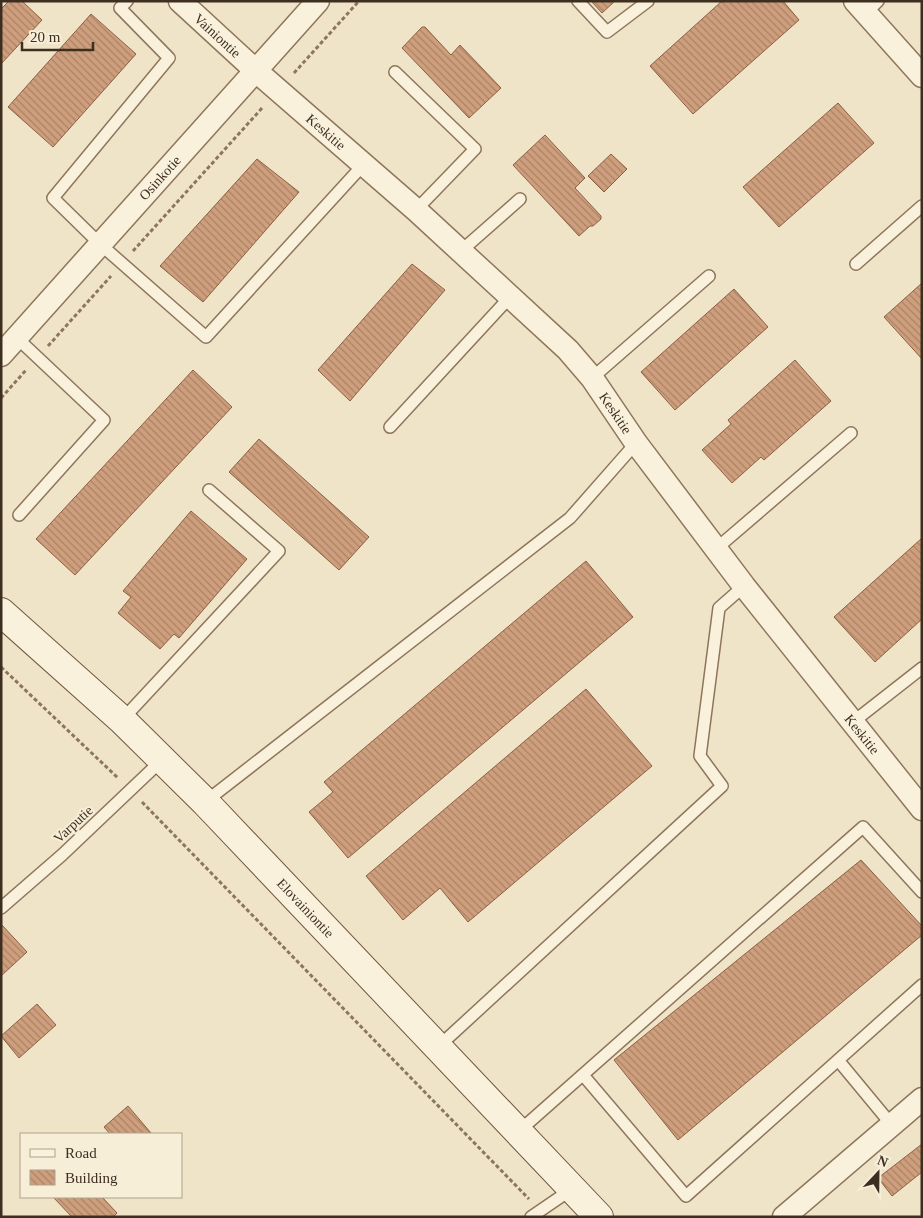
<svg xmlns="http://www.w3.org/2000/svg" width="923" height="1218" font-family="Georgia,serif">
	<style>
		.building { fill: url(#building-back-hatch); stroke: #8d5f41 }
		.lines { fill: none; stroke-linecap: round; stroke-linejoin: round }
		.lane-casing { stroke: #8d765c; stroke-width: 14 }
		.street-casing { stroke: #8d765c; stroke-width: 25 }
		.secondary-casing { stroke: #6f573f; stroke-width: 30 }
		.path { stroke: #8d765c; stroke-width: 3; stroke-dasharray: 4 2.5; stroke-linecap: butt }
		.lane { stroke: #faf1dc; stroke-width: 11 }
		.street { stroke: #faf1dc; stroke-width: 22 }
		.secondary { stroke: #faf1dc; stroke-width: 28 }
		.labels { text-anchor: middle; stroke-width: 4; stroke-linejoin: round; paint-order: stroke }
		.street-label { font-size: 14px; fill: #3d2e20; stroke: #f7eed8 }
	</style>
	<defs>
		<pattern id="building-back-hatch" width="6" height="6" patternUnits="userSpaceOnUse" patternTransform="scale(1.25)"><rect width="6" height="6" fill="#cf9f7d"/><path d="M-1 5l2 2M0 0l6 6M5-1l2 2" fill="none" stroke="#a98266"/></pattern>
	</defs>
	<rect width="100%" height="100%" fill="#f0e4c8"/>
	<path class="building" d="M 9,1 L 22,1 L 42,20 L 1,64 L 1,9 Z
		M 591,1 L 615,1 L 602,13 Z
		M 722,1 L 783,1 L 799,20 L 693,114 L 650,66 Z
		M 91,14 L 136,54 L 53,147 L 8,107 Z
		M 422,27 L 425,27 L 451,55 L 460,45 L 501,88 L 469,118 L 402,48 Z
		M 838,103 L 874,143 L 779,227 L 743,187 Z
		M 545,135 L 585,178 L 575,188 L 601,216 L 601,219 L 593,226 L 590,226 L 579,236 L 513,165 Z
		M 611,154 L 627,169 L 604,192 L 588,176 Z
		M 257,159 L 299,192 L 203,302 L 160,266 Z
		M 412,264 L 445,290 L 350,401 L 318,370 Z
		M 922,283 L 922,359 L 884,317 Z
		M 734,289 L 768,327 L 675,410 L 641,372 Z
		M 795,360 L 831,401 L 764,460 L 761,457 L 732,483 L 702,450 L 731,424 L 728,420 Z
		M 193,370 L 232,407 L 75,575 L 36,539 Z
		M 259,439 L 369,537 L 339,570 L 229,472 Z
		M 191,511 L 247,559 L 179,638 L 174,634 L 160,649 L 118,613 L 131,597 L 123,591 Z
		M 922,538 L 922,619 L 875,662 L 834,617 Z
		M 586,561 L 633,617 L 348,858 L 309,812 L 333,792 L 324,782 Z
		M 586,689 L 652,766 L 468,922 L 440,888 L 403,920 L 366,876 Z
		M 861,860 L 922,926 L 922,935 L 678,1140 L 614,1060 Z
		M 1,924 L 27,952 L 1,976 Z
		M 37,1004 L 56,1025 L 19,1058 L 1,1036 Z
		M 128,1106 L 151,1133 L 150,1134 L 110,1134 L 104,1127 Z
		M 922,1144 L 922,1172 L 892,1196 L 878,1178 Z
		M 53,1197 L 102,1197 L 117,1213 L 113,1217 L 72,1217 Z"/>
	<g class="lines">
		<defs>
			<path id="lane" d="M 127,1 L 120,8 L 169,58 L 53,198 L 100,244 L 206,337 L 364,164
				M 578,1 L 607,32 L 648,1
				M 866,13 L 878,1
				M 395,72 L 475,149 L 416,210
				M 461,251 L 520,199
				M 856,264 L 922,206
				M 17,338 L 104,420 L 19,515
				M 592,378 L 709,276
				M 390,427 L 510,297
				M 717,548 L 851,433
				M 122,720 L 279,551 L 209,490
				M 853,722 L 922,668
				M 205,802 L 570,518 L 636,443
				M 1,908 L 62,855 L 162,760
				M 438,1047 L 722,786 L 700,756 L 719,608 L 744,586
				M 838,1060 L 891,1124
				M 583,1075 L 686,1196 L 922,985
				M 518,1132 L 863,827 L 922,892
				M 531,1217 L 572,1189"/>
			<g id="street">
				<path id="s1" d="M 180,1 L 255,70 L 416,210 L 568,350 L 592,378 L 636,443 L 744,586 L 922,809"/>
				<path d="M 855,1 L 922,76"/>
				<path id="s2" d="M 1,355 L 318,1"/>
				<path d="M 784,1217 L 922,1099"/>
			</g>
			<g id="secondary">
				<path id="s3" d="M 1,612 L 122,720 L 205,802 L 599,1217"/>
			</g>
		</defs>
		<use href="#lane" class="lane-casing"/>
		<use href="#street" class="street-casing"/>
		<use href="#secondary" class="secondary-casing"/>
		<path class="path" d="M 294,73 L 359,1
			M 133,251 L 263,107
			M 48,346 L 111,276
			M 1,398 L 27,369
			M 1,667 L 118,778
			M 142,802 L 529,1199"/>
		<use href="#lane" class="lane"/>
		<use href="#street" class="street"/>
		<use href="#secondary" class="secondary"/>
	</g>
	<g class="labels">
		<g class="street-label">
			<text dy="5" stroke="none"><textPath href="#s1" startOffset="51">Vainiontie</textPath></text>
			<text dy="5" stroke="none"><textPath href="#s1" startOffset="196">Keskitie</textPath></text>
			<text dy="5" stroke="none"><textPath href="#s2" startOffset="238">Osinkotie</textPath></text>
			<text dy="5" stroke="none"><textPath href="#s1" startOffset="601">Keskitie</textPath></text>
			<text dy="5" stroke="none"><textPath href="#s1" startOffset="1006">Keskitie</textPath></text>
			<text transform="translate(73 824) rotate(-43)" y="5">Varputie</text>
			<text dy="5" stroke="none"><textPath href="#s3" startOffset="425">Elovainiontie</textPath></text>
		</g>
	</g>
	<rect width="923" height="1218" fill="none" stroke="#3d2e20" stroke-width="5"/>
	<rect x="20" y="1133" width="162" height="65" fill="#f7eed8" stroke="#ada18e"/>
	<rect x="30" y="1149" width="25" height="8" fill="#faf1dc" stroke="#ada18e"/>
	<text x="65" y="1158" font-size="15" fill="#3d2e20">Road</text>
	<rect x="30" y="1170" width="25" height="15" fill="url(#building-back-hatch)" stroke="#ada18e"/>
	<text x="65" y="1183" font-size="15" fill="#3d2e20">Building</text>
	<g transform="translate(878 1173) rotate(22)" stroke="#f7eed8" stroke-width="4" paint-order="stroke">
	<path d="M0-4L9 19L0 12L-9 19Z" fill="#3d2e20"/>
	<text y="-8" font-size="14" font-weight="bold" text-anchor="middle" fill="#3d2e20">N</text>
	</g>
	<path d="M22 42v8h71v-8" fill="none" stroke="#3d2e20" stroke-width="2.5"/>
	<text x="30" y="42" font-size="15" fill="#3d2e20" stroke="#f7eed8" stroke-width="4" paint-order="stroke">20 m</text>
</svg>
